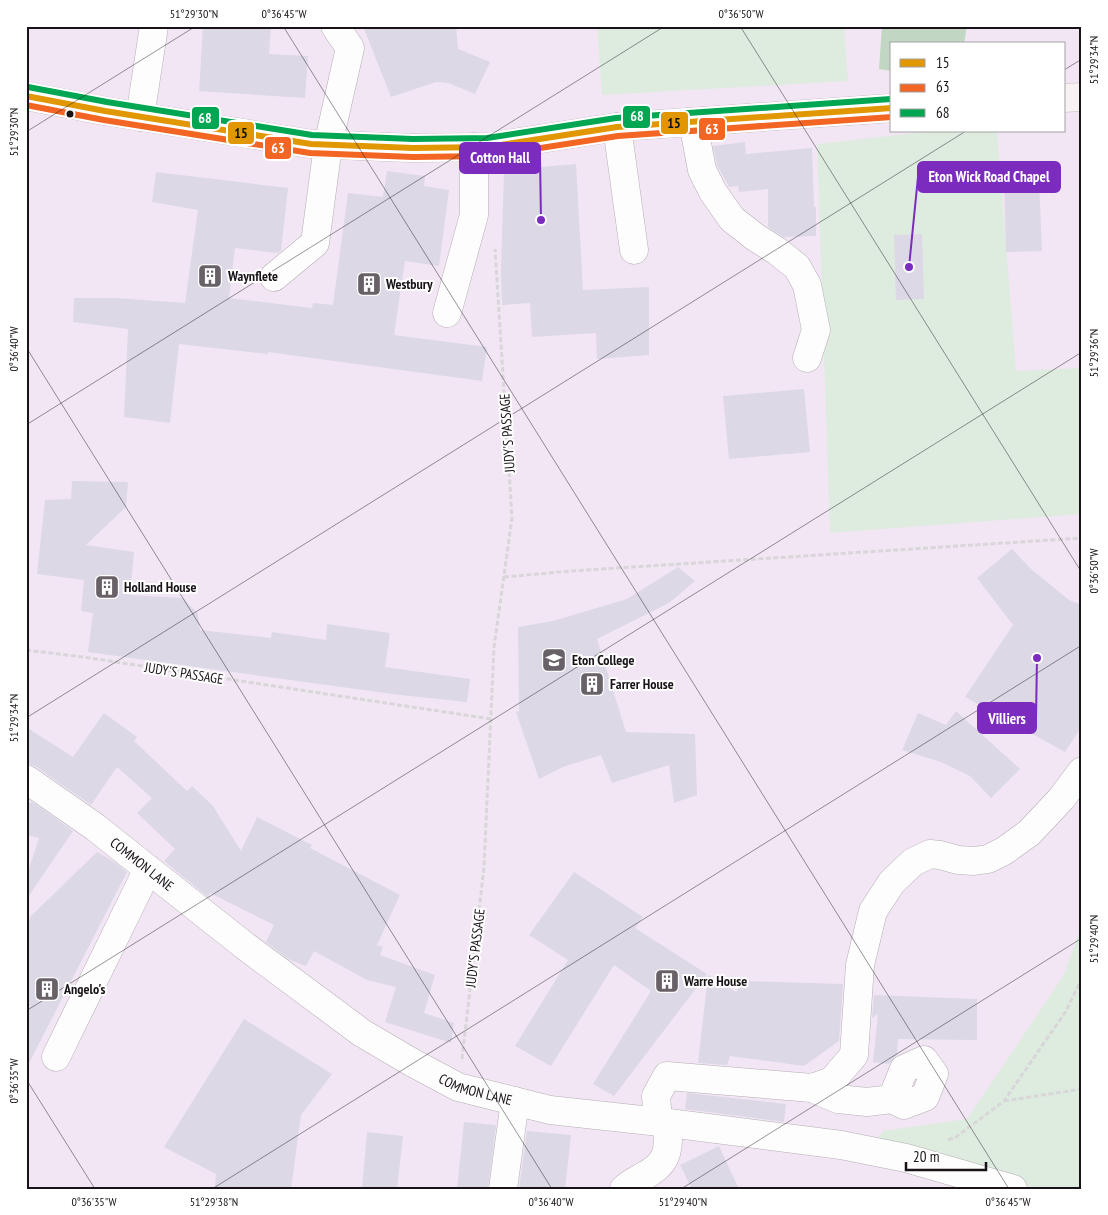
<svg xmlns="http://www.w3.org/2000/svg" width="1108" height="1215" font-family="'PT Sans Narrow',sans-serif">
	<style>
		.education { fill: #f2e6f4; fill-rule: evenodd }
		.green { fill: #deebdf }
		.forest { fill: #c2d6c4 }
		.building { fill: #dcd8e5 }
		.lines { fill: none; stroke-linecap: round; stroke-linejoin: round }
		.minor-casing { stroke: #b4aeb3; stroke-width: 29 }
		.major-casing { stroke: #c5b9be; stroke-width: 29 }
		.path { stroke: #d8d6d8; stroke-width: 3; stroke-dasharray: 5 2.5; stroke-linecap: butt }
		.minor { stroke: #fefdfe; stroke-width: 28 }
		.major { stroke: #f8f2f4; stroke-width: 28 }
		.bus-1-casing { stroke: #fff; stroke-width: 10 }
		.bus-2-casing { stroke: #fff; stroke-width: 10 }
		.bus-3-casing { stroke: #fff; stroke-width: 10 }
		.bus-1 { stroke: #e19702; stroke-width: 6 }
		.bus-2 { stroke: #f26522; stroke-width: 6 }
		.bus-3 { stroke: #00a651; stroke-width: 6 }
		.ticks { fill: none; stroke: #191318; stroke-width: 1; stroke-opacity: 0.45 }
		.bus-dot { fill: #191318; stroke: #fff; stroke-width: 2 }
		.labels { text-anchor: middle; stroke-width: 4; stroke-linejoin: round; paint-order: stroke }
		.poi-label { font-size: 14px; font-weight: bold; fill: #191318; stroke: #fff; text-anchor: start }
		.street-label { font-size: 14px; fill: #191318; stroke: #fff }
		.leader { fill: none; stroke: #7b2cbf; stroke-width: 2 }
		.callout-dot { fill: #7b2cbf; stroke: #fff; stroke-width: 2 }
		.callout { fill: #7b2cbf; stroke: #7b2cbf; stroke-width: 2 }
		.callout-label { font-size: 15px; text-anchor: middle; font-weight: bold; fill: #fff }
		.line-badge { stroke: #fff; stroke-width: 2 }
		.badge-label { font-size: 14px; text-anchor: middle; font-weight: bold; fill: #fff }
		.pale-badge-label { font-size: 14px; text-anchor: middle; font-weight: bold; fill: #111 }
		.neatline { fill: none; stroke: #191318; stroke-width: 2 }
		.ticks-label { font-size: 12px; text-anchor: middle; fill: #191318 }
	</style>
	<rect width="100%" height="100%" fill="#faf2f9"/>
	<path class="education" d="M 26,26 L 1082,26 L 1082,1189 L 26,1189 ZM 892,44 L 1064,44 L 1064,131 L 892,131 Z"/>
	<path class="green" d="M 597,26 L 844,26 L 848,81 L 602,95 Z
		M 934,131 L 997,131 L 1016,371 L 1082,368 L 1082,514 L 830,533 L 817,144 Z
		M 1082,924 L 1082,1189 L 1039,1189 L 876,1142 L 883,1131 L 967,1119 L 1064,975 Z"/>
	<path class="forest" d="M 882,26 L 967,26 L 964,44 L 892,44 L 892,71 L 879,69 Z"/>
	<path class="building" d="M 203,26 L 271,26 L 269,54 L 308,56 L 305,98 L 199,91 Z
		M 363,26 L 456,26 L 458,49 L 490,62 L 475,94 L 448,83 L 436,82 L 391,97 Z
		M 745,142 L 746,154 L 812,148 L 814,207 L 816,207 L 816,236 L 783,237 L 768,227 L 768,189 L 739,192 L 738,186 L 729,187 L 717,165 L 713,146 Z
		M 576,164 L 583,290 L 649,287 L 649,355 L 597,359 L 596,333 L 532,337 L 530,303 L 502,305 L 501,270 L 504,170 Z
		M 387,171 L 425,176 L 424,186 L 449,190 L 439,266 L 405,261 L 394,335 L 487,347 L 482,381 L 268,352 L 268,354 L 179,344 L 170,423 L 124,417 L 128,329 L 73,322 L 74,298 L 116,298 L 185,303 L 198,210 L 152,202 L 156,172 L 288,188 L 281,251 L 278,253 L 235,248 L 229,298 L 312,308 L 313,303 L 333,305 L 348,193 L 383,197 Z
		M 1039,179 L 1042,251 L 1006,252 L 1004,180 Z
		M 922,234 L 924,299 L 896,300 L 894,235 Z
		M 804,389 L 810,452 L 729,459 L 723,396 Z
		M 72,481 L 128,482 L 126,507 L 86,545 L 134,552 L 130,595 L 183,598 L 198,614 L 200,630 L 271,638 L 272,632 L 326,640 L 327,624 L 390,633 L 385,667 L 470,679 L 467,702 L 400,695 L 88,652 L 93,613 L 81,611 L 84,580 L 37,574 L 45,500 L 71,499 Z
		M 1012,549 L 1031,569 L 1069,600 L 1082,605 L 1082,726 L 1065,752 L 965,697 L 1013,625 L 977,578 Z
		M 678,567 L 695,581 L 669,603 L 597,639 L 626,732 L 695,734 L 697,795 L 674,803 L 669,765 L 612,783 L 601,755 L 563,767 L 539,779 L 516,712 L 519,711 L 518,627 L 553,621 L 627,599 Z
		M 956,711 L 1020,769 L 991,798 L 970,776 L 941,762 L 902,750 L 918,713 L 946,725 Z
		M 104,713 L 137,737 L 134,741 L 187,791 L 192,786 L 213,806 L 241,851 L 257,817 L 312,845 L 310,848 L 400,895 L 377,945 L 383,947 L 380,955 L 435,975 L 424,1013 L 454,1023 L 451,1043 L 385,1022 L 396,987 L 367,980 L 314,951 L 306,966 L 288,959 L 266,942 L 274,925 L 210,893 L 208,897 L 164,861 L 175,849 L 137,813 L 152,798 L 117,767 L 91,805 L 35,766 L 26,763 L 26,727 L 73,757 Z
		M 26,802 L 34,803 L 73,831 L 26,900 L 26,878 L 39,838 L 26,835 Z
		M 97,852 L 113,861 L 127,872 L 26,1069 L 26,926 L 31,916 Z
		M 574,872 L 643,917 L 635,928 L 707,974 L 614,1096 L 593,1084 L 651,991 L 614,965 L 551,1066 L 515,1046 L 568,960 L 529,935 Z
		M 708,975 L 736,992 L 743,981 L 843,984 L 839,1041 L 804,1066 L 730,1056 L 727,1065 L 698,1063 Z
		M 874,995 L 977,999 L 977,1040 L 898,1039 L 897,1055 L 889,1064 L 873,1062 L 878,1014 L 872,1018 Z
		M 244,1019 L 332,1074 L 301,1115 L 291,1189 L 215,1189 L 216,1174 L 164,1147 Z
		M 687,1093 L 786,1104 L 784,1122 L 685,1109 Z
		M 464,1122 L 496,1125 L 488,1189 L 457,1189 Z
		M 527,1131 L 571,1135 L 565,1189 L 519,1189 Z
		M 367,1132 L 403,1136 L 397,1189 L 362,1189 Z
		M 719,1146 L 739,1189 L 692,1189 L 680,1165 Z"/>
	<g class="lines">
		<defs>
			<g id="minor">
				<path d="M 140,117 L 154,26"/>
				<path d="M 693,122 L 702,170 L 713,192 L 732,219 L 755,237 L 777,251 L 797,267 L 807,285 L 816,330 L 807,358"/>
				<path d="M 617,127 L 634,250"/>
				<path d="M 274,277 L 315,243 L 328,145 L 350,48 L 335,26"/>
				<path d="M 447,313 L 474,215 L 474,147"/>
				<path id="s1" d="M 26,779 L 95,827 L 245,946 L 362,1033 L 413,1063 L 458,1087 L 550,1110 L 669,1123 L 841,1145 L 906,1158 L 1013,1189"/>
				<path d="M 56,1057 L 148,869"/>
				<path d="M 812,1088 L 838,1099 L 867,1102 L 892,1099 L 904,1105 L 925,1097 L 934,1074 L 924,1060 L 904,1069 L 892,1099"/>
				<path d="M 658,1122 L 656,1096 L 667,1076 L 812,1088 L 832,1081 L 854,1055 L 860,965 L 873,911 L 892,882 L 913,862 L 930,854 L 940,855 L 958,860 L 974,861 L 988,859 L 1004,851 L 1029,833 L 1061,799 L 1082,771"/>
				<path d="M 503,1189 L 515,1101"/>
				<path d="M 624,1189 C 630,1183 637,1180 644,1176 C 671,1161 667,1150 669,1123"/>
			</g>
			<path id="major" d="M 26,96 L 105,111 L 311,144 L 413,148 L 488,147 L 617,127 L 892,108
				M 1064,98 L 1082,97"/>
		</defs>
		<use href="#minor" class="minor-casing"/>
		<use href="#major" class="major-casing"/>
		<path class="path" d="M 504,577 L 571,571 L 1082,538
			M 26,650 L 83,657 L 491,719
			M 462,1059 L 484,867 L 494,647 L 512,518 L 495,249
			M 1004,1101 L 1082,1089
			M 948,1140 L 956,1137 L 1004,1101 L 1066,1011 L 1082,978"/>
		<use href="#minor" class="minor"/>
		<use href="#major" class="major"/>
		<defs>
			<path id="bus-1" d="M 26,96 L 105,111 L 311,144 L 413,148 L 488,147 L 617,127 L 892,108"/>
			<path id="bus-2" d="M 26,105 L 104,120 L 310,153 L 413,157 L 488,156 L 618,136 L 892,117"/>
			<path id="bus-3" d="M 28,87 L 107,102 L 312,135 L 413,139 L 487,138 L 616,118 L 891,99"/>
		</defs>
		<use href="#bus-1" class="bus-1-casing"/>
		<use href="#bus-2" class="bus-2-casing"/>
		<use href="#bus-3" class="bus-3-casing"/>
		<use href="#bus-1" class="bus-1"/>
		<use href="#bus-2" class="bus-2"/>
		<use href="#bus-3" class="bus-3"/>
	</g>
	<path class="ticks" d="M 283,26 L 1009,1189M 740,26 L 1082,573M 1064,70 L 1082,59M 26,132 L 196,26M 26,347 L 552,1189M 26,425 L 665,26M 26,718 L 966,131M 26,1011 L 1082,352M 26,1079 L 95,1189M 212,1189 L 1082,645M 681,1189 L 1082,938"/>
	<defs>
		<symbol id="building-square" viewBox="-11 -11 22 22"><rect x="-9" y="-9" width="18" height="18" rx="4" fill="#686167" stroke="#fff"/><path d="M-4-6H4V6H1V3H-1V6H-4ZM-2.5-4.3h1.7v1.8h-1.7ZM.8-4.3h1.7v1.8H.8ZM-2.5-1h1.7V.8h-1.7ZM.8-1h1.7V.8H.8Z" fill="#fff"/></symbol>
		<symbol id="school-square" viewBox="-11 -11 22 22"><rect x="-9" y="-9" width="18" height="18" rx="4" fill="#686167" stroke="#fff"/><path d="M0-5L7-2L0 1L-7-2ZM-4 1L0 2.5L4 1V4Q0 6-4 4Z" fill="#fff"/></symbol>
	</defs>
	<g fill-rule="evenodd">
		<use href="#building-square" x="196" y="262" width="28" height="28"/>
		<use href="#building-square" x="355" y="270" width="28" height="28"/>
		<use href="#building-square" x="93" y="573" width="28" height="28"/>
		<use href="#school-square" x="540" y="646" width="28" height="28"/>
		<use href="#building-square" x="578" y="670" width="28" height="28"/>
		<use href="#building-square" x="653" y="967" width="28" height="28"/>
		<use href="#building-square" x="33" y="975" width="28" height="28"/>
	</g>
	<circle class="bus-dot" cx="70" cy="114" r="4.5"/>
	<g class="labels">
		<g class="poi-label">
			<text x="228" y="281">Waynflete</text>
			<text x="386" y="289">Westbury</text>
			<text x="124" y="592">Holland House</text>
			<text x="572" y="665">Eton College</text>
			<text x="610" y="689">Farrer House</text>
			<text x="684" y="986">Warre House</text>
			<text x="64" y="994">Angelo's</text>
		</g>
		<g class="street-label">
			<text transform="translate(507 433) rotate(-94)" y="5">JUDY'S PASSAGE</text>
			<text transform="translate(184 673) rotate(9)" y="5">JUDY'S PASSAGE</text>
			<text dy="5" stroke="none"><textPath href="#s1" startOffset="144">COMMON LANE</textPath></text>
			<text transform="translate(475 948) rotate(-83)" y="5">JUDY'S PASSAGE</text>
			<text dy="5" stroke="none"><textPath href="#s1" startOffset="549">COMMON LANE</textPath></text>
		</g>
	</g>
	<path class="leader" d="M541 220L540 158M909 267L918 177M1037 658L1036 718"/>
	<g class="callout-dot">
		<circle cx="541" cy="220" r="5"/>
		<circle cx="909" cy="267" r="5"/>
		<circle cx="1037" cy="658" r="5"/>
	</g>
	<g class="callout">
		<rect x="460" y="143" width="80" height="30" rx="5"/>
		<rect x="918" y="162" width="142" height="30" rx="5"/>
		<rect x="978" y="703" width="58" height="30" rx="5"/>
	</g>
	<g class="callout-label">
		<text x="500" y="163">Cotton Hall</text>
		<text x="989" y="182">Eton Wick Road Chapel</text>
		<text x="1007" y="724">Villiers</text>
	</g>
	<g class="line-badge">
		<rect x="622" y="105" width="29" height="24" rx="5" fill="#00a651"/>
		<rect x="191" y="106" width="29" height="24" rx="5" fill="#00a651"/>
		<rect x="660" y="111" width="29" height="24" rx="5" fill="#e19702"/>
		<rect x="698" y="117" width="28" height="24" rx="5" fill="#f26522"/>
		<rect x="227" y="121" width="28" height="24" rx="5" fill="#e19702"/>
		<rect x="264" y="136" width="28" height="24" rx="5" fill="#f26522"/>
	</g>
	<g class="badge-label">
		<text x="637" y="121">68</text>
		<text x="205" y="123">68</text>
		<text x="712" y="134">63</text>
		<text x="278" y="153">63</text>
	</g>
	<g class="pale-badge-label">
		<text x="674" y="128">15</text>
		<text x="241" y="138">15</text>
	</g>
	<rect width="1108" height="1215" fill="none" stroke="#ffffff" stroke-width="55"/>
	<rect x="890" y="42" width="175" height="90" fill="#ffffff" stroke="#a3a1a3"/>
	<rect x="900" y="59" width="25" height="8" fill="#e19702" stroke="#a3a1a3"/>
	<text x="936" y="68" font-size="15" fill="#191318">15</text>
	<rect x="900" y="84" width="25" height="8" fill="#f26522" stroke="#a3a1a3"/>
	<text x="936" y="92" font-size="15" fill="#191318">63</text>
	<rect x="900" y="109" width="25" height="8" fill="#00a651" stroke="#a3a1a3"/>
	<text x="936" y="118" font-size="15" fill="#191318">68</text>
	<path d="M906 1162v8h80v-8" fill="none" stroke="#191318" stroke-width="2.5"/>
	<text x="913" y="1162" font-size="15" fill="#191318" stroke="#ffffff" stroke-width="4" paint-order="stroke">20 m</text>
	<rect x="28" y="28" width="1052" height="1160" class="neatline"/>
	<g class="ticks-label">
		<text x="194" y="18">51°29'30"N</text>
		<text x="284" y="18">0°36'45"W</text>
		<text x="741" y="18">0°36'50"W</text>
		<text transform="translate(1094 60) rotate(-90)" y="4">51°29'34"N</text>
		<text transform="translate(14 132) rotate(-90)" y="4">51°29'30"N</text>
		<text transform="translate(14 349) rotate(-90)" y="4">0°36'40"W</text>
		<text transform="translate(1094 353) rotate(-90)" y="4">51°29'36"N</text>
		<text transform="translate(1094 571) rotate(-90)" y="4">0°36'50"W</text>
		<text transform="translate(14 718) rotate(-90)" y="4">51°29'34"N</text>
		<text transform="translate(1094 939) rotate(-90)" y="4">51°29'40"N</text>
		<text transform="translate(14 1081) rotate(-90)" y="4">0°36'35"W</text>
		<text x="94" y="1206">0°36'35"W</text>
		<text x="214" y="1206">51°29'38"N</text>
		<text x="551" y="1206">0°36'40"W</text>
		<text x="683" y="1206">51°29'40"N</text>
		<text x="1008" y="1206">0°36'45"W</text>
	</g>
</svg>
